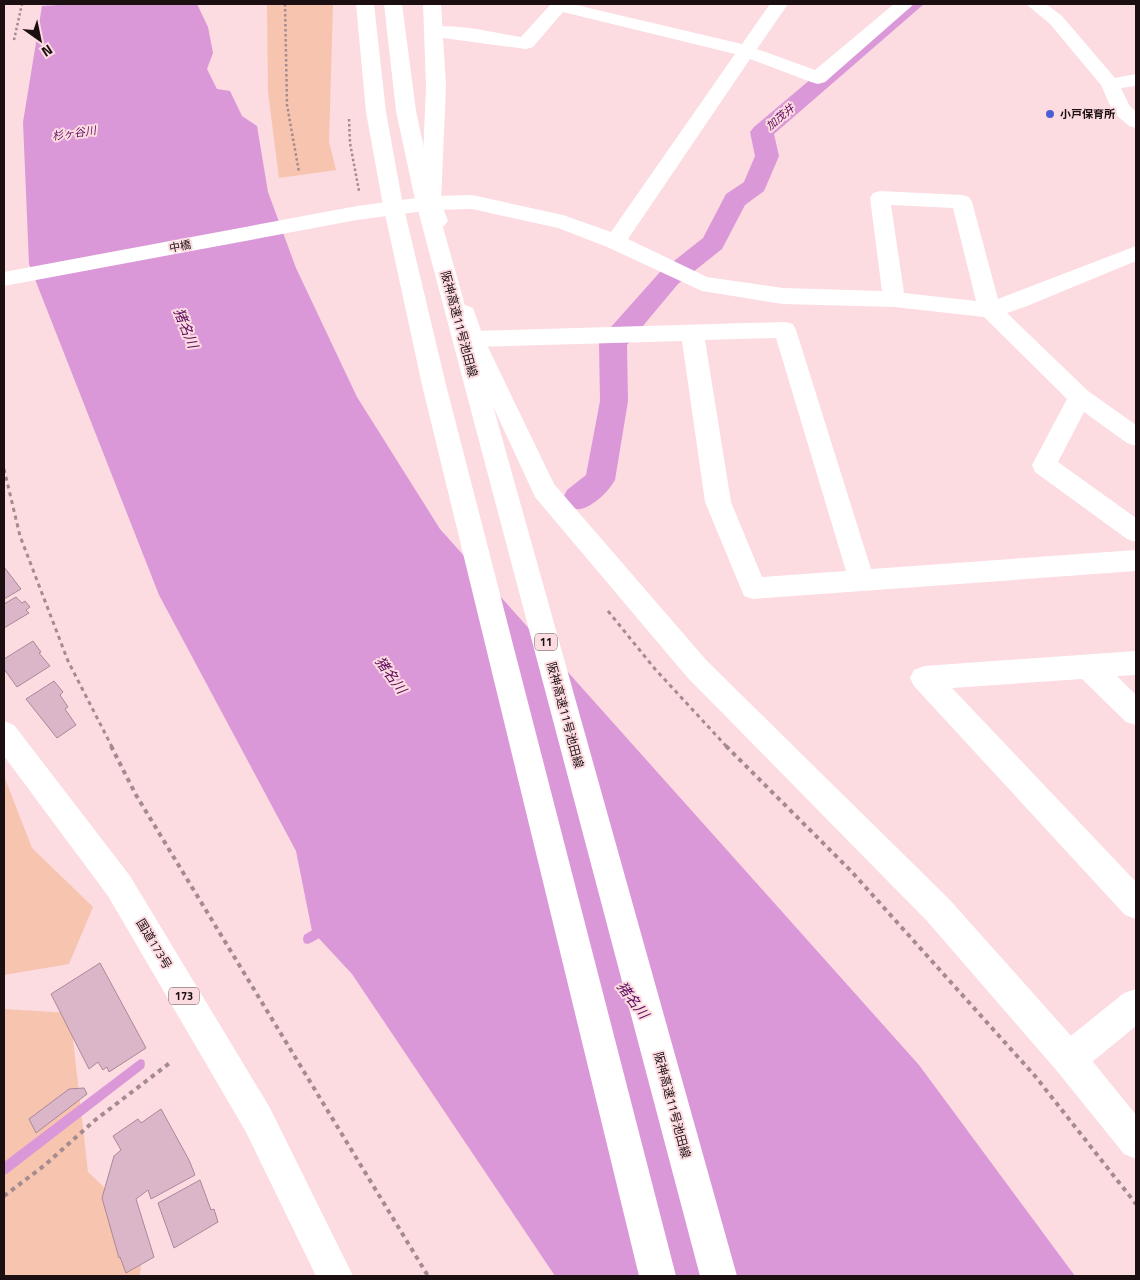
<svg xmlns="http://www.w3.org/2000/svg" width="1140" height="1280" font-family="'Titillium Web','Noto Sans JP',sans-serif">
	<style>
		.green { fill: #f7c4af }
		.water { fill: #db98d8 }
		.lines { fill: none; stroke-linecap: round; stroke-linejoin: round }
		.stream { fill: #db98d8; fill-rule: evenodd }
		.canal { fill: #db98d8; fill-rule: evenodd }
		.building { fill: #dbb6c8; stroke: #a89 }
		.path-far2 { stroke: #a48b90; stroke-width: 2.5; stroke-dasharray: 2.5 2.5; stroke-linecap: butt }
		.path-far1 { stroke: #a48b90; stroke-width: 3; stroke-dasharray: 4 4; stroke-linecap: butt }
		.path { stroke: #a48b90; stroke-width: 4; stroke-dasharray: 4.5 4.5; stroke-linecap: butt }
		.street { fill: #fff; fill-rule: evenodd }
		.secondary { fill: #fff; fill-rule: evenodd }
		.highway { fill: #fff; fill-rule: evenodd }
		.poi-dot { fill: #4b5ed3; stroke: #fcdbe1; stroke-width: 2 }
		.labels { text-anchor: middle; stroke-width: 4; stroke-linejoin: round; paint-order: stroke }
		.far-poi-label { font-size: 11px; font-weight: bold; fill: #1c0f12; stroke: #fcdbe1; text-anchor: start }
		.far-water-label { font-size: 11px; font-style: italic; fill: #5d0a5c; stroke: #fcdbe1 }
		.far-street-label { font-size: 11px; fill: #1c0f12; stroke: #fcdbe1 }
		.shield { fill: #fcdbe1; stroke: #5f4c50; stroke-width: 1 }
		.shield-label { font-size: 11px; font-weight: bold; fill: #1c0f12 }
		.street-label { font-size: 12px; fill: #1c0f12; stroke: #fcdbe1 }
		.water-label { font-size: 14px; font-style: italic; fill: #5d0a5c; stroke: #fcdbe1 }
	</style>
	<rect width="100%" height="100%" fill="#fcdbe1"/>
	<path class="green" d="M 267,4 L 333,4 L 329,142 L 336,170 L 279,178 L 268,92 Z
		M 4,776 L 32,848 L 93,907 L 69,964 L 4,975 Z
		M 4,1009 L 70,1013 L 88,1172 L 144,1225 L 140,1276 L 4,1276 Z"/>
	<path class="water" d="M 75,4 L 197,4 L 208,27 L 213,53 L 207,69 L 217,89 L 230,91 L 242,116 L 257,126 L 268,192 L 296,268 L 357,397 L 440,529 L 919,1065 L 1075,1276 L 555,1276 L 352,974 L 312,931 L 296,851 L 159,595 L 29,264 L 23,122 L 42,6 Z"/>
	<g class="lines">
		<path class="stream" d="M 324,923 L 328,925 L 329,928 C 326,935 315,941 308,944 L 304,943 L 303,939 L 304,935 Z
			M 140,1059 L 144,1060 L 145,1064 L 144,1068 L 8,1173 L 4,1175 L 4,1162 Z"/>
		<path class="canal" d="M 900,4 L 924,4 L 774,134 L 779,156 L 764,191 L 745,205 L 722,249 L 678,284 L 627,345 L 628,401 L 615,480 C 609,491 593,507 580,509 C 576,510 571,507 567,506 L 563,498 L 567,490 L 586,475 L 600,401 L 599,343 L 603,336 L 660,272 L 703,238 L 726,194 L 744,182 L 755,156 L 750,132 L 754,127 Z"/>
	</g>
	<path class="building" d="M 4,567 L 21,589 L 4,599 Z
		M 16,597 L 22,603 L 25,601 L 30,607 L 26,610 L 29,613 L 4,628 L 4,604 Z
		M 33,641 L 41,652 L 39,653 L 50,666 L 17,687 L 4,669 L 4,659 Z
		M 54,681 L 63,692 L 60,695 L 68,707 L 65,709 L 76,725 L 57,738 L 26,699 Z
		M 100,963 L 146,1048 L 109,1072 L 107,1067 L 103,1070 L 98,1062 L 89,1069 L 51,994 Z
		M 84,1088 L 87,1094 L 36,1133 L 29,1119 L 69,1089 Z
		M 161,1109 L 189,1160 L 195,1175 L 151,1199 L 148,1190 L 136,1199 L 154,1257 L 126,1273 L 120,1257 L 119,1258 L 102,1198 L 114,1156 L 121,1150 L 113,1136 L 138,1119 L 141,1123 Z
		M 200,1180 L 211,1210 L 214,1209 L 218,1222 L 174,1248 L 158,1203 Z"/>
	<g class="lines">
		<path class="path-far2" d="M 285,4 L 287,105 L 299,172
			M 14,40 L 22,4
			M 349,119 L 350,143 L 359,191"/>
		<path class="path-far1" d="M 4,469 L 20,536 L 68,661 L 112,747
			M 608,611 L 655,669 L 727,747"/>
		<path class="path" d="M 111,746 L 136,795 L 428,1276
			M 726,746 L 851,871 L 1035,1076 L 1136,1204
			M 4,1196 L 45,1165 L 94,1121 L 171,1062"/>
		<path class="street" d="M 551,4 L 572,4 L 742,44 L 770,4 L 788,4 L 757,49 L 815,70 L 894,4 L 914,4 L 825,82 L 818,84 L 811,82 L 750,59 L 628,239 L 707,277 L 783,288 L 882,291 L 870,198 L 873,193 L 880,191 L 962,195 L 969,197 L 972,202 L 998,299 L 1136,246 L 1136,261 L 1027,306 L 1007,313 L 1088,391 L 1136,425 L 1136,446 L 1127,443 L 1084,412 L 1058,462 L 1136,518 L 1136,542 L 1127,539 L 1035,472 L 1032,465 L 1067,399 L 984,317 L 894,307 L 783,304 L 702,291 L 607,247 L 558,228 L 472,209 L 431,210 L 357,220 L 4,286 L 4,272 L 357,206 L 431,196 L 472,195 L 563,215 L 611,232 L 735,54 L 563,12 L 533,47 L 526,49 L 428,36 L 425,32 L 428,28 C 454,22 494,33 521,37 ZM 891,205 L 953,208 L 976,301 L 904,293 Z
			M 1026,4 L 1046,4 L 1062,16 L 1115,78 L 1136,74 L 1136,86 L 1121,88 L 1129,105 L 1136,112 L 1136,128 L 1129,126 L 1113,112 L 1101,85 L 1050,24 Z
			M 785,322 L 793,324 L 796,330 L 871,569 L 1136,550 L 1136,571 L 753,599 L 744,596 L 705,502 L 682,341 L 473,347 L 465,345 L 462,339 L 465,333 L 473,331 ZM 776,338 L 846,571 L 762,577 L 731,502 L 705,340 Z
			M 1136,651 L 1136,675 L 1117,676 L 1136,695 L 1136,725 L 1126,722 L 1082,679 L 952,688 L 1136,882 L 1136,919 L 1125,915 L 914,686 L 910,678 L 914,670 L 924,666 Z
			M 1136,989 L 1136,1026 L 1081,1071 L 1069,1076 L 1057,1071 L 1052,1059 L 1057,1047 L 1124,993 Z"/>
		<path class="secondary" d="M 423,4 L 441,4 L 446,86 L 441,203 L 448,221 L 444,226 L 437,228 L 430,226 L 421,203 L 426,86 Z
			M 465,305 L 473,308 L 484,339 L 554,484 L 707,661 L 949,899 L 1081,1047 L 1136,1115 L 1136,1159 L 1124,1154 L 1057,1071 L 927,921 L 687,677 L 535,497 L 462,339 L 454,313 L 457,308 Z"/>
		<path class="highway" d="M 356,4 L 374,4 L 386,112 L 402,200 L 446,385 L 676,1276 L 639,1276 L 422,385 L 382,200 L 366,112 Z
			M 384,4 L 402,4 L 416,111 L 434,195 L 737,1276 L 700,1276 L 414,195 L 396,111 Z
			M 4,721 L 14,725 L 130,876 L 270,1108 L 353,1276 L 316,1276 L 246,1132 L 108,896 L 4,756 Z"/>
	</g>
	<circle class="poi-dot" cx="1050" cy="114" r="5"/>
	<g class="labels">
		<g class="far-poi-label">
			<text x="1060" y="118">小戸保育所</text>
		</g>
		<g class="far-water-label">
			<text transform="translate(780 117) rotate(-40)" y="4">加茂井</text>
			<text transform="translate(74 133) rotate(-8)" y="4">杉ヶ谷川</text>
		</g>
		<g class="far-street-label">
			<text transform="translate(180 246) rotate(-11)" y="4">中橋</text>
		</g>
		<g class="shield">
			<rect x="535" y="633.5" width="22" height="17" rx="4"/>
			<rect x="169" y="987.5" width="30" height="17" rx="4"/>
		</g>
		<g class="shield-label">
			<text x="546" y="646">11</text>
			<text x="184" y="1000">173</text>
		</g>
		<g class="street-label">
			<text transform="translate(459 324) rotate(75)" y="4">阪神高速11号池田線</text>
			<text transform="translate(565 715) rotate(75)" y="4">阪神高速11号池田線</text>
			<text transform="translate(154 944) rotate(59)" y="4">国道173号</text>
			<text transform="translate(672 1105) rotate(75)" y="4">阪神高速11号池田線</text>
		</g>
		<g class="water-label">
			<text transform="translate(186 328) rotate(68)" y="5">猪名川</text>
			<text transform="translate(391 675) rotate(54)" y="5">猪名川</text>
			<text transform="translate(633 1000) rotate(53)" y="5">猪名川</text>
		</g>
	</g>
	<rect width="1140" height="1280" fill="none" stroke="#1c0f12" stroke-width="10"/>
	<g transform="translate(40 40) rotate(147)" stroke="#fcdbe1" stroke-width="4" paint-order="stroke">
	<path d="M0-4L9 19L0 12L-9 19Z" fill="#1c0f12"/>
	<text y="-8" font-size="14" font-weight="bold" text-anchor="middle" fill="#1c0f12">N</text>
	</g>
</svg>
